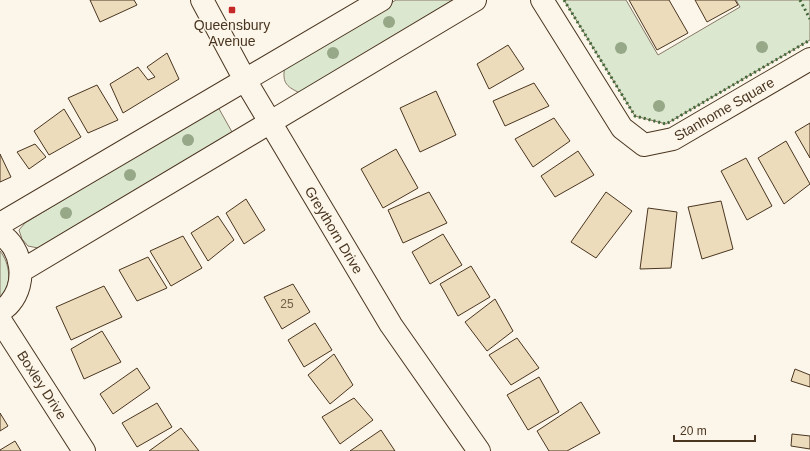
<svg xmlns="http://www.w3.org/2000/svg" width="810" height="451" font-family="Arial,sans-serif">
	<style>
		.green { fill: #dce7d0; stroke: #887966 }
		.building { fill: #ecdcbc; stroke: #4a3520 }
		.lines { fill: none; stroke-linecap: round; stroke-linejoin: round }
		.minor-casing { stroke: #4a3520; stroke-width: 24 }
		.minor { stroke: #fbf6e9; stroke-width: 22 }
		.hedge { stroke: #436837; stroke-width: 3; stroke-dasharray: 2 3; stroke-linecap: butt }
		.tree { fill: #96a887 }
		.poi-dot { fill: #c62828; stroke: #fbf6e9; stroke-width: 1.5 }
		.labels { text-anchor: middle; stroke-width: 3; stroke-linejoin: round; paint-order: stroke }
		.number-label { font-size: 12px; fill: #725f47 }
		.poi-label { font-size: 14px; fill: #4a3520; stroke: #fbf6e9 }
		.street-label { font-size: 14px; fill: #4a3520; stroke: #fbf6e9 }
	</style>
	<rect width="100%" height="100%" fill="#fbf6e9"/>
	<path class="green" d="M 396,0 L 453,0 L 300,93 C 285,86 282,82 285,65 Z
		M 564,0 L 626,0 L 658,55 L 740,7 L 736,0 L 810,0 L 810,40 L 666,124 L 635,116 Z
		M 218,107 L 232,132 L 38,248 L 28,246 L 22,239 L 19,230 L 25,223 Z
		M 0,251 C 10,263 13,286 0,297 Z"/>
	<path class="building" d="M 90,0 L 134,0 L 137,5 L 100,22 Z
		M 629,0 L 669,0 L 688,33 L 657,50 Z
		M 695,0 L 735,0 L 738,5 L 707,22 Z
		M 508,45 L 524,69 L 489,89 L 477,64 Z
		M 167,53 L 179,79 L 123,113 L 110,84 L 138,67 L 148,80 L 155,77 L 147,67 Z
		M 534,83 L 549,106 L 505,126 L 493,101 Z
		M 97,85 L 118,120 L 88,133 L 68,98 Z
		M 436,91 L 456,135 L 420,152 L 400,108 Z
		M 64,109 L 81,137 L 49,155 L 34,131 Z
		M 554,118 L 570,141 L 533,167 L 515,139 Z
		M 810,123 L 810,158 L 795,132 Z
		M 786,141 L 810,184 L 784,204 L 758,158 Z
		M 35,144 L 46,157 L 29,169 L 17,152 Z
		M 396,149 L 418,188 L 383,208 L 361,169 Z
		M 578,151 L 594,175 L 555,197 L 541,176 Z
		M 0,154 L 11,177 L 0,182 Z
		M 746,158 L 772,206 L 747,220 L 721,171 Z
		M 429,192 L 447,223 L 403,243 L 388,210 Z
		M 606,192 L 632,211 L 596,258 L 571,242 Z
		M 246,199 L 265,230 L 244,244 L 226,213 Z
		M 721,201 L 733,249 L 702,259 L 688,207 Z
		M 648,208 L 677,212 L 671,268 L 640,269 Z
		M 218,216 L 234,240 L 208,261 L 191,233 Z
		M 443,234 L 462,265 L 430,284 L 412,252 Z
		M 183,236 L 202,268 L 171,286 L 150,251 Z
		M 148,257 L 167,288 L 137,301 L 119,270 Z
		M 471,266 L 490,297 L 458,316 L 440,284 Z
		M 293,284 L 310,312 L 282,329 L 264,297 Z
		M 104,286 L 122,317 L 71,340 L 56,307 Z
		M 495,299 L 513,331 L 487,351 L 465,322 Z
		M 315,323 L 332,350 L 304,367 L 288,340 Z
		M 102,331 L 121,362 L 84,379 L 71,349 Z
		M 517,338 L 539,368 L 511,385 L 489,355 Z
		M 334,354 L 353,385 L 330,404 L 308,375 Z
		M 137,368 L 150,388 L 113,414 L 100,394 Z
		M 795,369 L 810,375 L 810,387 L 791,381 Z
		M 539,377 L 559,412 L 528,430 L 507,395 Z
		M 354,398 L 373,420 L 340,444 L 322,417 Z
		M 581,402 L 600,433 L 567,451 L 549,451 L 537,431 Z
		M 157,403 L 172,427 L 137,447 L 122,423 Z
		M 0,413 L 8,426 L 0,431 Z
		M 181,428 L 199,451 L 149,451 Z
		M 381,430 L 395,451 L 350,451 Z
		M 792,434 L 810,436 L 810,449 L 791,446 Z
		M 15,441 L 21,451 L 0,451 L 0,450 Z"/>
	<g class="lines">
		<defs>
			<path id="minor" d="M 202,0 L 245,80 L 391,325 L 479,451
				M 542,0 L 622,128 L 644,145 L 673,139 L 810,59
				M 0,224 L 381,0
				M 0,234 C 23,248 27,283 10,303 C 7,307 3,309 0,312
				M 21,271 L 475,0
				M 0,320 L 84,451"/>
		</defs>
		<use href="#minor" class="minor-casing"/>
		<use href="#minor" class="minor"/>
		<path class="hedge" d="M 564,0 L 635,116 L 666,124 L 810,40
			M 800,0 L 810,19"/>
	</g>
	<g class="tree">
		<circle cx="389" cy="22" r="6"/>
		<circle cx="762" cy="47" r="6"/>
		<circle cx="621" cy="48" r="6"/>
		<circle cx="333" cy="53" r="6"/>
		<circle cx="659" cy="106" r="6"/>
		<circle cx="188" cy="140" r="6"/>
		<circle cx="130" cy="175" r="6"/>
		<circle cx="66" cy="213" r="6"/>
	</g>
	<rect class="poi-dot" x="228" y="6" width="8" height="8" rx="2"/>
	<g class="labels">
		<g class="number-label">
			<text x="287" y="308">25</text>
		</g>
		<g class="poi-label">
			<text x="232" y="30">Queensbury<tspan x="232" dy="16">Avenue</tspan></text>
		</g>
		<g class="street-label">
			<text transform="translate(724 109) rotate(-30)" y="5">Stanhome Square</text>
			<text transform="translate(334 230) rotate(59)" y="5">Greythorn Drive</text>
			<text transform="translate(42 385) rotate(57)" y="5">Boxley Drive</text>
		</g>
	</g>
	<path d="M674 435v6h81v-6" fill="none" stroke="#4a3520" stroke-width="2"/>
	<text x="680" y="435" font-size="12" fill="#4a3520" stroke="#fbf6e9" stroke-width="3" paint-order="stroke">20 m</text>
</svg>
